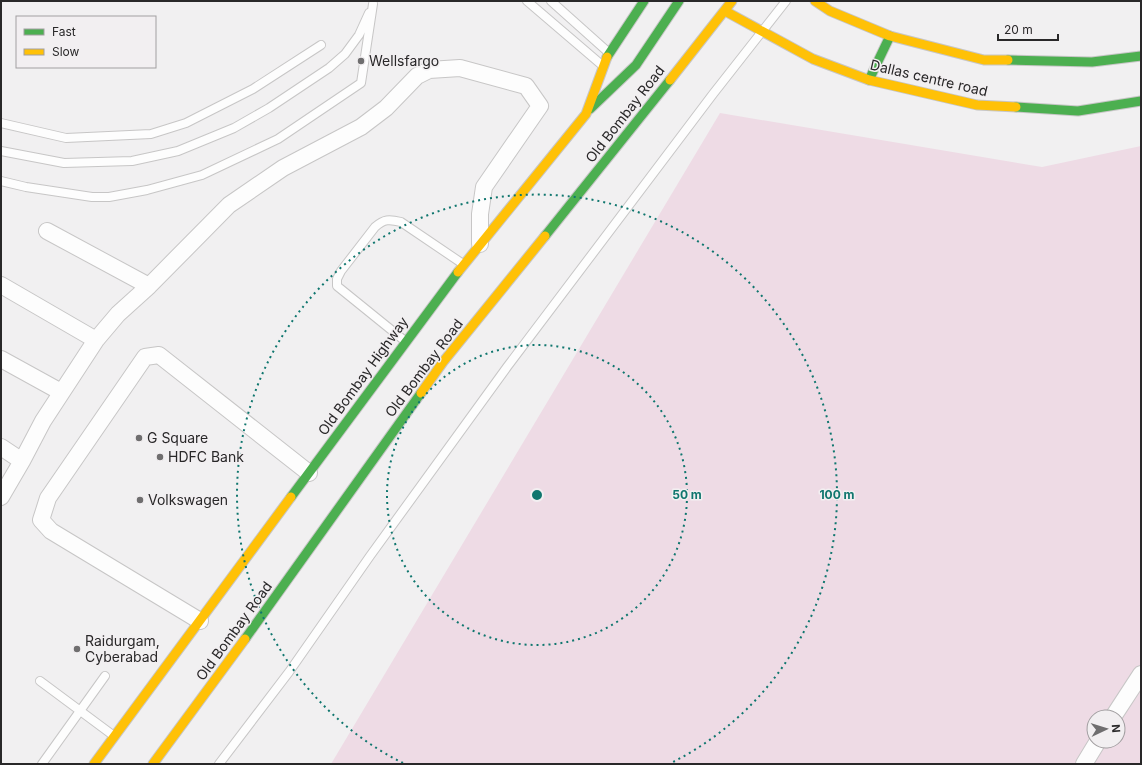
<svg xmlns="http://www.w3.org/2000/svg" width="1142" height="765" font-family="Inter,sans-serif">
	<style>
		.green { fill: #eedbe5; fill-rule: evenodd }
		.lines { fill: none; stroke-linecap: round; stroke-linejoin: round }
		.lane-casing { stroke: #c7c6c6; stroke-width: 10 }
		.street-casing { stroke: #c7c6c6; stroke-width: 18 }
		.fast-casing { stroke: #c7c6c6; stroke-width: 11 }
		.slow-casing { stroke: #c7c6c6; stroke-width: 11 }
		.lane { stroke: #fdfdfd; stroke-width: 8 }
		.street { stroke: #fdfdfd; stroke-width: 16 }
		.fast { stroke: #4caf50; stroke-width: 9 }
		.slow { stroke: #ffc107; stroke-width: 9 }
		.ring { fill: none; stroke: #0f766e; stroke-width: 2; stroke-dasharray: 2 4 }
		.poi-dot { fill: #6f6e6f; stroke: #f2eff1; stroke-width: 1.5 }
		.labels { text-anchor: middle; stroke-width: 3; stroke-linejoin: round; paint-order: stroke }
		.poi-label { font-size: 14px; fill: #292829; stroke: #f2eff1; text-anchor: start }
		.street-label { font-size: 14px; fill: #292829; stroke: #f2eff1 }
		.centre { fill: #0f766e; stroke: #f2eff1; stroke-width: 2 }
		.ring-label { font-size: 12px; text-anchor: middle; font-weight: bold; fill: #0f766e; stroke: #f2eff1; stroke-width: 3; stroke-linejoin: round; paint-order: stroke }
	</style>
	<rect width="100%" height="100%" fill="#f1f0f1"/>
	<path class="green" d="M 720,113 L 1042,167 L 1141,146 L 1141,764 L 331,764 ZM 1094,717 L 1118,717 L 1118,741 L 1094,741 Z"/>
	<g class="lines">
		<defs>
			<path id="lane" d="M 527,1 L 603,66
				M 551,1 L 608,52
				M 1,123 L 66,138 L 151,134 L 186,123 L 253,89 L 321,45
				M 1,151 L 64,163 L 132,161 L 178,151 L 234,128 L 269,108 L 329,68 L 345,54 L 359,35 L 369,13
				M 1,181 L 26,187 L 92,197 L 109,197 L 147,190 L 202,175 L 278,139 L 361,83 L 373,4
				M 405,341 L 337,286 L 337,279 L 341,271 L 375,227 C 384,219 389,219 401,222 L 463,264
				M 40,681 L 114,736
				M 42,764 L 105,676
				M 219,764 L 289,672 L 370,556 L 507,367 L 713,94 L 786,1"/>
			<path id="street" d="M 1,285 L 96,340
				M 149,286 L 229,205 L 283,168 L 361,127 L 386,108 L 417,76 L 429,70 L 460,68 L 526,86 L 540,106 L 484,187 L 480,214 L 480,244
				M 1,359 L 61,392
				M 1,447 L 22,461
				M 1,497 L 22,461 L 43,421 L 96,340 L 118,314 L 149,286 L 47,231
				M 200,621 L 51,531 L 41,520 L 48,498 L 145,357 L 159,355 L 309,473
				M 1113,717 L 1141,674
				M 1084,764 L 1098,741"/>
			<path id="fast" d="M 607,57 L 644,1
				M 1008,60 L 1092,62 L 1141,56
				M 869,80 L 890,36
				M 1016,107 L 1078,111 L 1141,101
				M 590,109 L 636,65 L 679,1
				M 545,236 L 670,80
				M 291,497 L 458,272
				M 245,639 L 421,393"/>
			<path id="slow" d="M 815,1 L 830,11 L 890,36 L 984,60 L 1008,60
				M 725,11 L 813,59 L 869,80 L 977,105 L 1016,107
				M 670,80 L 732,1
				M 458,272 L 586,114 L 607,57
				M 421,393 L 443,362 L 545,236
				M 94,764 L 291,497
				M 153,764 L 245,639"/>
		</defs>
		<use href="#lane" class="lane-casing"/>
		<use href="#street" class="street-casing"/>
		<use href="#fast" class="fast-casing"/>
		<use href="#slow" class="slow-casing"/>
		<use href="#lane" class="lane"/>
		<use href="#street" class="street"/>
		<use href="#fast" class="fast"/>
		<use href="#slow" class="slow"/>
	</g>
	<g class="ring">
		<circle cx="537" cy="495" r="150"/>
		<path d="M403 763A300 300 0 1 1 671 763"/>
	</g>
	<g class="poi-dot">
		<circle cx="361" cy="61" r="4"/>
		<circle cx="139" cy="438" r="4"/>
		<circle cx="160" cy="457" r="4"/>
		<circle cx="140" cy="500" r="4"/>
		<circle cx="77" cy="649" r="4"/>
	</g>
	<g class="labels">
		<g class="poi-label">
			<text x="369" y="66">Wellsfargo</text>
			<text x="147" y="443">G Square</text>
			<text x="168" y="462">HDFC Bank</text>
			<text x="148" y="505">Volkswagen</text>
			<text x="85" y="646">Raidurgam,<tspan x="85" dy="16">Cyberabad</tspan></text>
		</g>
		<g class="street-label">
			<text transform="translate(929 78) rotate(13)" y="5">Dallas centre road</text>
			<text transform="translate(625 114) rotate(-52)" y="5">Old Bombay Road</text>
			<text transform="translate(424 368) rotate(-53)" y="5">Old Bombay Road</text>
			<text transform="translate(363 376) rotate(-54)" y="5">Old Bombay Highway</text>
			<text transform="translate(234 631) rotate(-54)" y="5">Old Bombay Road</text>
		</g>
	</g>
	<circle cx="537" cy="495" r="6" class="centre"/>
	<g class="ring-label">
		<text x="687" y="499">50 m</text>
		<text x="837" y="499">100 m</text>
	</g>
	<rect width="1142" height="765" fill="none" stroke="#292829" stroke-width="4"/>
	<rect x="16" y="16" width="140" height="52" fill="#f2eff1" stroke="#a29fa1"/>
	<rect x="24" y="29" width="20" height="6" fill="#4caf50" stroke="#a29fa1"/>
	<text x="52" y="36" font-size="12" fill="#292829">Fast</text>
	<rect x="24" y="49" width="20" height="6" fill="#ffc107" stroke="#a29fa1"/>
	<text x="52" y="56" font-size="12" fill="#292829">Slow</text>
	<g transform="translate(1106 729) rotate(86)"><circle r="19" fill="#f2eff1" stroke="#a29fa1"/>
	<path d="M0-3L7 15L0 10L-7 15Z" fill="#6f6e6f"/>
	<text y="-6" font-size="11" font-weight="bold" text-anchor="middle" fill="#292829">N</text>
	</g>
	<path d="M998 34v6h60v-6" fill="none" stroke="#292829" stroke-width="2"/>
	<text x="1004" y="34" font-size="12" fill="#292829" stroke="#f2eff1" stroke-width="3" paint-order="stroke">20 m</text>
</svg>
